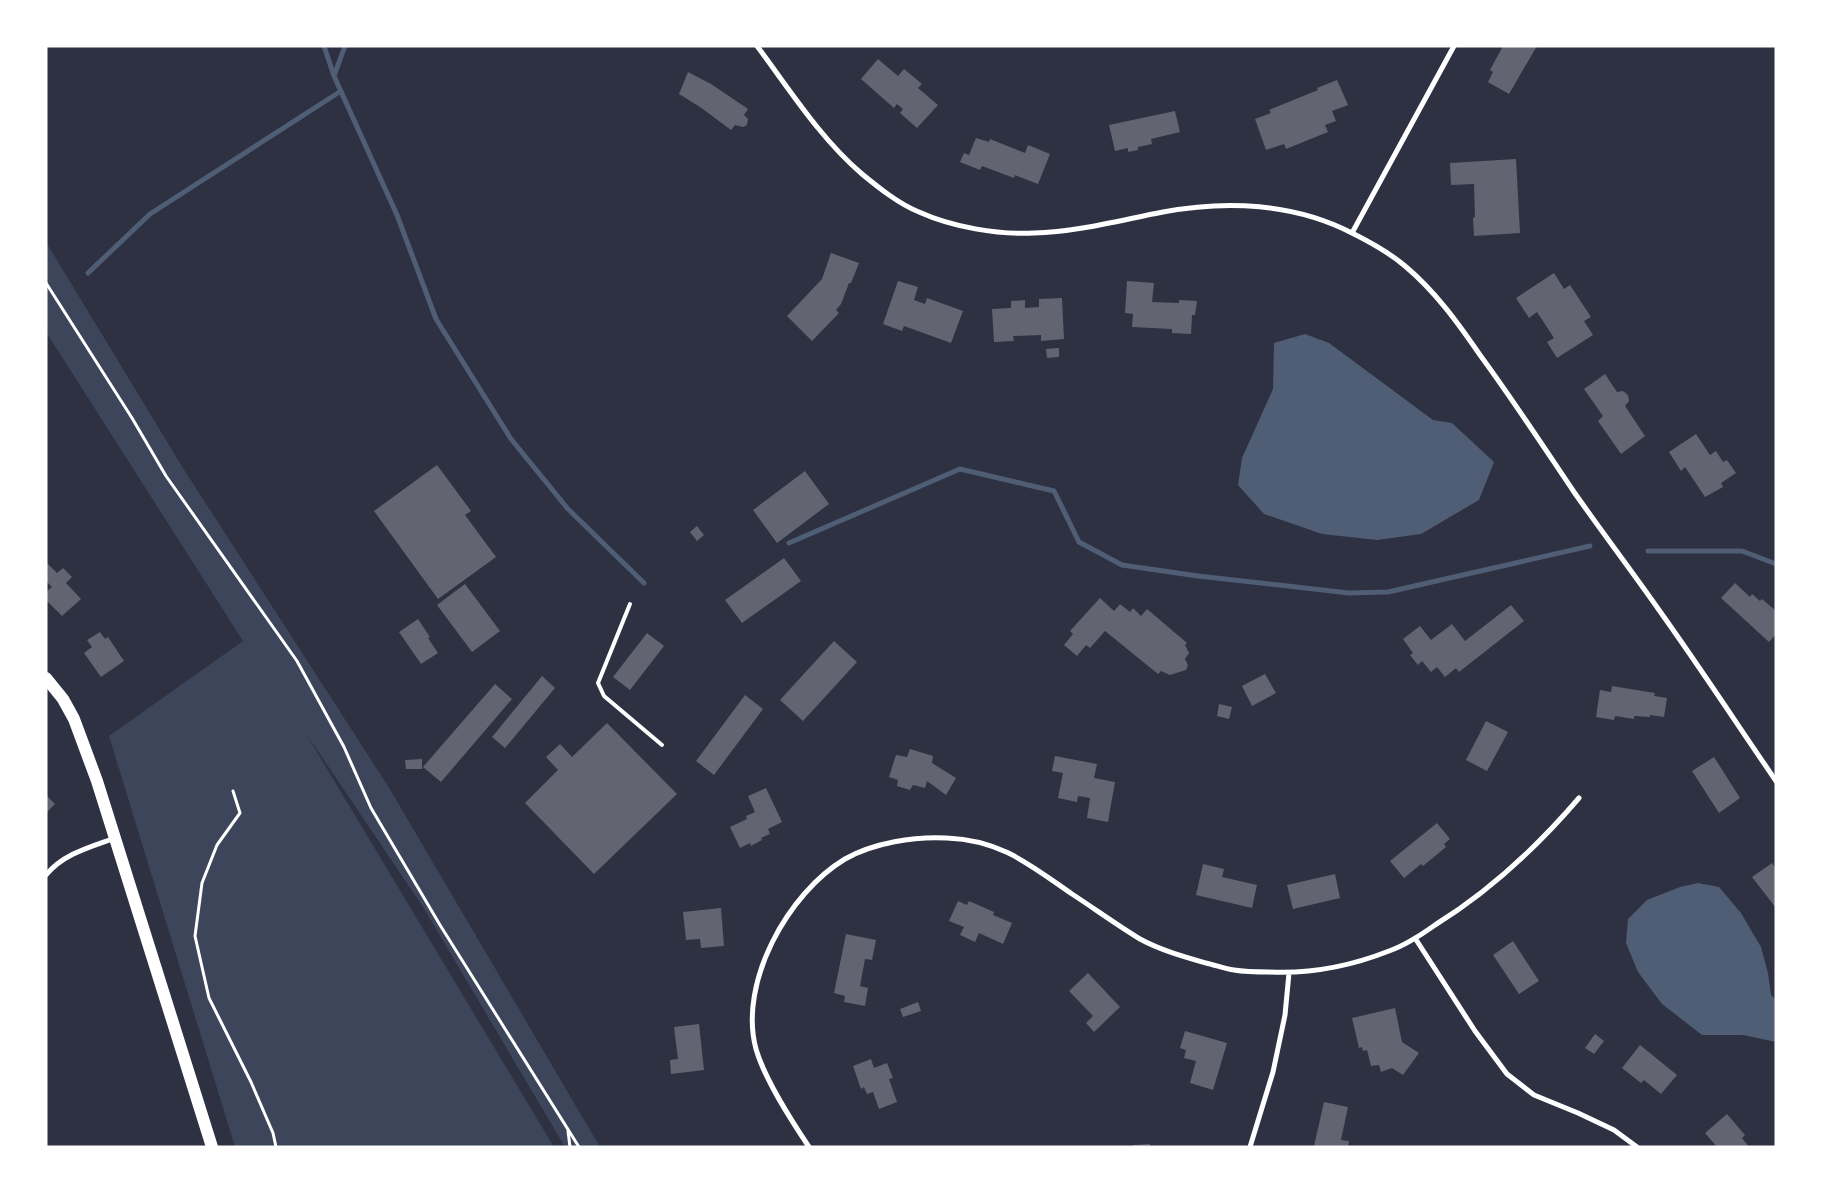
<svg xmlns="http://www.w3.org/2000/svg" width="1822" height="1193" font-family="Barlow,sans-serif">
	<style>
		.green { fill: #3c4559 }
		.water { fill: #4f5d75 }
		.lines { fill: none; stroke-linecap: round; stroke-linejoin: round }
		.stream { stroke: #4f5d75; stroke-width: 5 }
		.building { fill: #626471 }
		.path { stroke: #fff; stroke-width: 3 }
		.service { stroke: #fff; stroke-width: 4 }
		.minor { stroke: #fff; stroke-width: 5 }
		.primary { stroke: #fff; stroke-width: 12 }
	</style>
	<rect width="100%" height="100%" fill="#2d3142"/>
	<path class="green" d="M 46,242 L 183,468 L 388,786 L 600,1147 L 565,1147 L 423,907 L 305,732 L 554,1147 L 235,1147 L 109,736 L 243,641 L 46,332 Z"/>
	<path class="water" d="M 1305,334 L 1329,343 L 1433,420 L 1452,423 L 1494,462 L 1479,500 L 1421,534 L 1377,540 L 1322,534 L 1264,514 L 1238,485 L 1242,458 L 1273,389 L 1274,343 Z
		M 1698,883 L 1719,887 L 1741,913 L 1761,947 L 1768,973 L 1771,995 L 1776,1000 L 1776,1042 L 1743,1035 L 1702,1035 L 1662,1004 L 1638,972 L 1626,943 L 1628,919 L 1647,900 L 1680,887 Z"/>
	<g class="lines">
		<path class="stream" d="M 324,46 L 334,76
			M 345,46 L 334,76 L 397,215 L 436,319 L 511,439 L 568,509 L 644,583
			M 88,273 L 150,214 L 341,91
			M 789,543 L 960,469 L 1054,491 L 1079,542 L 1122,565 L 1198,576 L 1349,593 L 1388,592 L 1590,546
			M 1648,551 L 1742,551 L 1776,564"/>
	</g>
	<path class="building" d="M 1503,46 L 1537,46 L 1509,94 L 1488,82 L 1493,72 L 1490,70 Z
		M 878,59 L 898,76 L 904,69 L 922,84 L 918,88 L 938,105 L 917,128 L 900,113 L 903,109 L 897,104 L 894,108 L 861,79 Z
		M 688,72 L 711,84 L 748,109 L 744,115 L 748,119 L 747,125 L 743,127 L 735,125 L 731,130 L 700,107 L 679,94 Z
		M 1337,80 L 1348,105 L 1332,111 L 1336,121 L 1325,125 L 1328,132 L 1286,149 L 1284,144 L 1266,150 L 1255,119 L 1271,113 L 1269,110 L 1318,90 L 1317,88 Z
		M 1175,111 L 1180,132 L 1151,139 L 1152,144 L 1138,147 L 1138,150 L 1128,152 L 1128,148 L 1115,151 L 1109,125 Z
		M 976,138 L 989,142 L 990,139 L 1025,153 L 1028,145 L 1050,154 L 1038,184 L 1015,175 L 1014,178 L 982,166 L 980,170 L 960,162 L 964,153 L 969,155 Z
		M 1516,159 L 1520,233 L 1474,236 L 1473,218 L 1475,217 L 1474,184 L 1451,185 L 1450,163 Z
		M 831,253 L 859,263 L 851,283 L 849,283 L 841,304 L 836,310 L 839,313 L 812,341 L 787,316 L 822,279 Z
		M 1554,273 L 1564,289 L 1570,285 L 1591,317 L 1584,321 L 1593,335 L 1557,358 L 1547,342 L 1554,338 L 1537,312 L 1529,318 L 1516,298 Z
		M 898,281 L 918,287 L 914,300 L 925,304 L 927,298 L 963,311 L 951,343 L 904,326 L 902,331 L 883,324 Z
		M 1127,281 L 1154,283 L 1152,302 L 1179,303 L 1179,300 L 1197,301 L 1195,315 L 1192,315 L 1191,334 L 1172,333 L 1172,329 L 1132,327 L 1133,314 L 1125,313 Z
		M 1062,298 L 1064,339 L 1041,341 L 1041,335 L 1013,336 L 1014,341 L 994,342 L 992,309 L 1011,308 L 1011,301 L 1025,300 L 1025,308 L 1039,307 L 1039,299 Z
		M 1059,348 L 1059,357 L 1047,358 L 1046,349 Z
		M 1605,374 L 1617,392 L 1623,391 L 1628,395 L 1629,401 L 1625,406 L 1645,436 L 1621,454 L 1598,421 L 1603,416 L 1584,389 Z
		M 1696,434 L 1710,455 L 1716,451 L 1723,462 L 1727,460 L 1736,473 L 1721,483 L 1723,487 L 1705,497 L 1685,467 L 1681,471 L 1669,452 Z
		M 437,465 L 471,511 L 465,515 L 496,557 L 438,599 L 374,511 Z
		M 805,471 L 829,504 L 777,543 L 753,510 Z
		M 697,526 L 704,535 L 697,541 L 690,532 Z
		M 784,558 L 801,581 L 742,623 L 725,600 Z
		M 46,562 L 57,573 L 63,568 L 72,577 L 66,583 L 81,599 L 62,616 L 46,600 L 46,592 L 52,587 L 46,581 Z
		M 1735,583 L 1750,597 L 1752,594 L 1760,601 L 1762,599 L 1775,610 L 1776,609 L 1776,634 L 1769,642 L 1721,598 Z
		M 465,584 L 500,631 L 472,652 L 437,605 Z
		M 1100,598 L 1114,611 L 1120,604 L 1130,612 L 1133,608 L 1141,616 L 1147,609 L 1187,643 L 1185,645 L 1189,653 L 1185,659 L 1188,665 L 1186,670 L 1170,675 L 1161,671 L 1158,674 L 1105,631 L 1090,648 L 1086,645 L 1077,656 L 1064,645 L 1073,634 L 1070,631 Z
		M 1511,605 L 1524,621 L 1459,672 L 1456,668 L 1445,677 L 1437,667 L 1431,672 L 1422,661 L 1418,665 L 1410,655 L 1413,653 L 1403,639 L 1420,626 L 1431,640 L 1452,624 L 1465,641 Z
		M 418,619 L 430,637 L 428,638 L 438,653 L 421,664 L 399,632 Z
		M 100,632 L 105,639 L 108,637 L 124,661 L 101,677 L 84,653 L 92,647 L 87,640 Z
		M 647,633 L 664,646 L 630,690 L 613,677 Z
		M 834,641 L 857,662 L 803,721 L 780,700 Z
		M 1265,674 L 1276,693 L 1252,706 L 1242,686 Z
		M 542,676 L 555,688 L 505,748 L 492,737 Z
		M 495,684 L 512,699 L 441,782 L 423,767 Z
		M 1612,686 L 1655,693 L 1654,696 L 1667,698 L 1664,717 L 1650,715 L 1650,717 L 1634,716 L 1634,719 L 1615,716 L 1614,720 L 1596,717 L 1600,690 L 1611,692 Z
		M 745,695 L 763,709 L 714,775 L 696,761 Z
		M 1219,704 L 1232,707 L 1229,719 L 1217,716 Z
		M 1486,721 L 1508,732 L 1487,771 L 1466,760 Z
		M 607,723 L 677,794 L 594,874 L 525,803 L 558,770 L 546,757 L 560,744 L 572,757 Z
		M 910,749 L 933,756 L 932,763 L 956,778 L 946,795 L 927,781 L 925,788 L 913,785 L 910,790 L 897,786 L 898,780 L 889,777 L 896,755 L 907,757 Z
		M 1055,756 L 1097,764 L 1094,778 L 1115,782 L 1108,822 L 1087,818 L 1090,798 L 1078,796 L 1077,802 L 1058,798 L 1063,773 L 1052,771 Z
		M 1714,757 L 1740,798 L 1719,813 L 1692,771 Z
		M 422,759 L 422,769 L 406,769 L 405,760 Z
		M 766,788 L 782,822 L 768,829 L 770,834 L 761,838 L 762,840 L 751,846 L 750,843 L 740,848 L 730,827 L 747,819 L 746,816 L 755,812 L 748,796 Z
		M 46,795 L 55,804 L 46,813 Z
		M 1437,823 L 1450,839 L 1444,844 L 1446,847 L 1423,866 L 1421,864 L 1404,878 L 1390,861 Z
		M 1772,863 L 1776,869 L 1776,908 L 1752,877 Z
		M 1203,864 L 1224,869 L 1222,877 L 1257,885 L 1252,908 L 1196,895 Z
		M 1335,874 L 1340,898 L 1293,909 L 1287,885 Z
		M 958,901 L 967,905 L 969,901 L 994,912 L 993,915 L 1012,923 L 1003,944 L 979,933 L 975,942 L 960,935 L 964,927 L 949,921 Z
		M 721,908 L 724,946 L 701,948 L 700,939 L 686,940 L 683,912 Z
		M 846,934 L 876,940 L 872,960 L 865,959 L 860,986 L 868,988 L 865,1006 L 844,1002 L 845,996 L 834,993 Z
		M 1513,941 L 1539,981 L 1519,994 L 1493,955 Z
		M 1088,973 L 1120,1007 L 1094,1032 L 1086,1023 L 1093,1016 L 1069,991 Z
		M 918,1002 L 921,1011 L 903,1017 L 900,1009 Z
		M 1395,1008 L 1402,1042 L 1419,1053 L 1403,1075 L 1392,1068 L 1381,1072 L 1379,1065 L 1371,1066 L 1367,1050 L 1363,1051 L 1362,1047 L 1359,1048 L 1352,1018 Z
		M 699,1024 L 704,1070 L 671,1074 L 670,1060 L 678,1059 L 674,1027 Z
		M 1185,1031 L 1227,1043 L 1213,1090 L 1190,1083 L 1196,1061 L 1184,1058 L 1186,1050 L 1180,1048 Z
		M 1595,1034 L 1604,1041 L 1594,1054 L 1585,1048 Z
		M 1640,1045 L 1677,1075 L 1661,1094 L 1644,1080 L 1641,1083 L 1622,1068 Z
		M 871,1059 L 874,1068 L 887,1063 L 893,1078 L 889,1079 L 897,1102 L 879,1109 L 873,1092 L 867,1094 L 864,1087 L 861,1089 L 853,1066 Z
		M 1324,1102 L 1348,1107 L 1341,1140 L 1349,1141 L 1348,1147 L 1314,1146 Z
		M 1727,1114 L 1745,1135 L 1742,1138 L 1749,1147 L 1717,1147 L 1705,1133 Z
		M 1150,1144 L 1150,1147 L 1133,1147 L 1133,1145 Z"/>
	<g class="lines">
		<path class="path" d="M 46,283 L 132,418 L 166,476 L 297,661 L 344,747 L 371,808 L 440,925 L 579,1147
			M 233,791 L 240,813 L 217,845 L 202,883 L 195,936 L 209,998 L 251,1082 L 273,1133 L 276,1147
			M 568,1131 L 570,1147"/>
		<path class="service" d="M 630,604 L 598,683 L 604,696 L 662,745"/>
		<path class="minor" d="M 757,46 C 790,90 820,138 862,174 C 879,188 899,204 919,212 C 952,227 998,235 1034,233 C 1077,232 1121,220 1163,212 C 1226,200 1294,203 1352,233 C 1368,241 1391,254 1405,266 C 1435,291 1458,323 1480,355 C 1513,400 1543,446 1574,492 C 1602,532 1631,570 1659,610 C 1699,666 1737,724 1776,781
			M 1352,233 L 1454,46
			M 46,875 C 63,854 90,847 115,838
			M 1415,938 L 1475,1031 L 1507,1074 L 1534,1095 L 1578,1113 L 1614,1130 L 1637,1147
			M 809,1147 C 791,1120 765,1080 756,1049 C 738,983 788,893 845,859 C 873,843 915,836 947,838 C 1001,840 1030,865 1072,894 C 1095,909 1117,925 1140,939 C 1160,950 1185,957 1206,963 C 1215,965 1225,969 1234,970 C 1246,972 1258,972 1269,972 C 1310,974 1351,966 1389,951 C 1406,945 1421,935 1435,925 C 1490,891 1537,847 1579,798
			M 1250,1147 L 1273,1072 L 1285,1015 L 1289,973"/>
		<path class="primary" d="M 46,678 L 63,699 L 74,719 L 97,781 L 212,1147"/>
	</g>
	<rect width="1822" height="1193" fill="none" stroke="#ffffff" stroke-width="95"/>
</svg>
